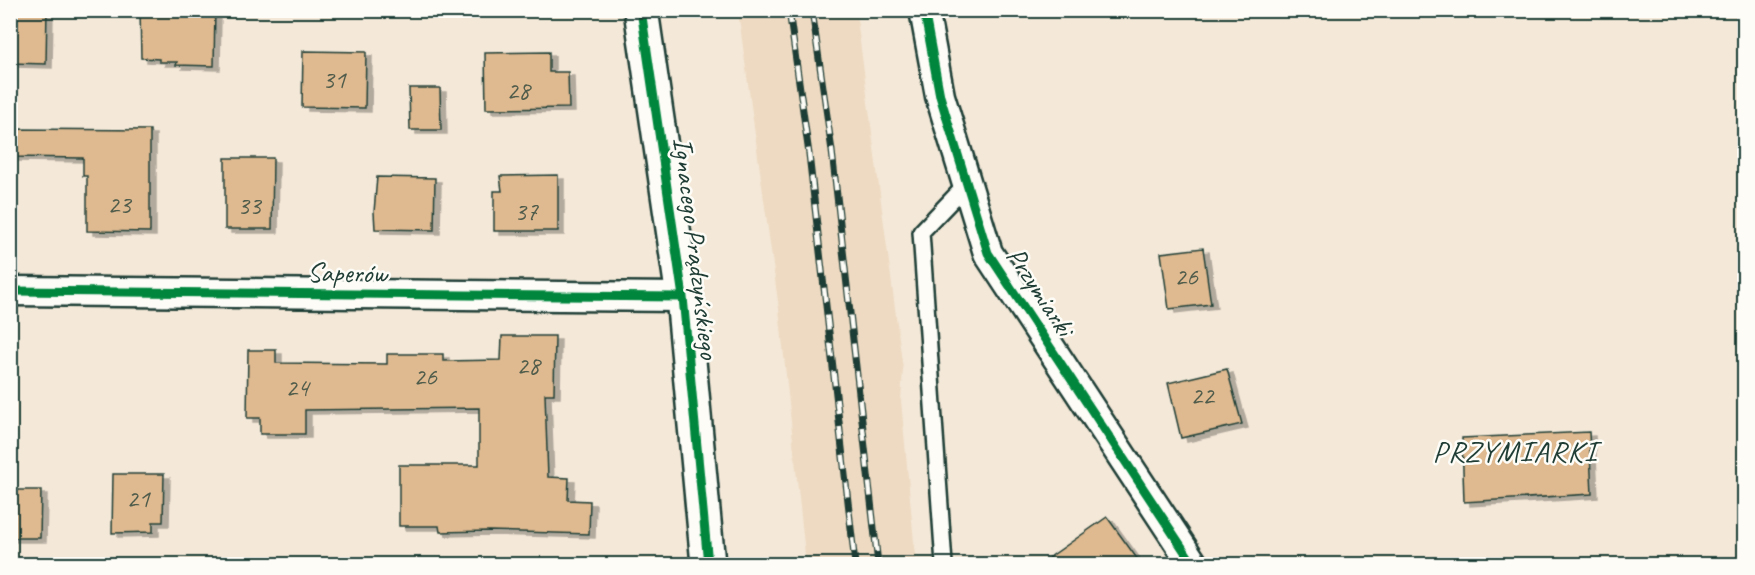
<svg xmlns="http://www.w3.org/2000/svg" width="1755" height="575" font-family="Caveat,sans-serif">
	<style>
		.built { fill: #eedac2 }
		.building { fill: #dfb990; stroke: #1f3d34; stroke-width: 1.5; filter: url(#shadow) }
		.lines { fill: none; stroke-linecap: round; stroke-linejoin: round }
		.lane-casing { stroke: #1f3d34; stroke-width: 20 }
		.street-casing { stroke: #1f3d34; stroke-width: 33 }
		.secondary-casing { stroke: #1f3d34; stroke-width: 38 }
		.lane { stroke: #fdfcf7; stroke-width: 15 }
		.street { stroke: #fdfcf7; stroke-width: 28 }
		.secondary { stroke: #fdfcf7; stroke-width: 33 }
		.rail-casing { stroke: #1f3d34; stroke-width: 7 }
		.rail { stroke: #fdfcf7; stroke-width: 4.5; stroke-dasharray: 14; stroke-linecap: butt }
		.cycleway-casing { stroke: #fdfcf7; stroke-width: 13 }
		.cycleway { stroke: #00873e; stroke-width: 9 }
		.labels { text-anchor: middle; stroke-width: 5; stroke-linejoin: round; paint-order: stroke }
		.number-label { font-size: 26px; fill: #4f5c4b }
		.street-label { font-size: 28px; fill: #1f3d34; stroke: #fdfcf7 }
		.neighbourhood-label { font-size: 30px; letter-spacing: 1.5px; fill: #1f3d34; stroke: #fdfcf7 }
	</style>
	<defs>
		<filter id="shadow"><feDropShadow dx="6" dy="4" stdDeviation="0" flood-color="#0004"/></filter>
	</defs>
	<rect width="100%" height="100%" fill="#f4e8d8"/>
	<filter id="ink" filterUnits="userSpaceOnUse"><feTurbulence type="fractalNoise" baseFrequency=".0167" numOctaves="2"/><feDisplacementMap in="SourceGraphic" scale="12" xChannelSelector="R" yChannelSelector="G"/><feConvolveMatrix kernelMatrix="1 2 1 2 8 2 1 2 1" color-interpolation-filters="sRGB"/></filter>
	<g filter="url(#ink)">
		<path class="built" d="M 738,11 L 856,11 L 903,369 L 901,400 L 916,564 L 806,564 L 779,309 Z"/>
		<path class="building" d="M 10,10 L 47,10 L 46,64 L 10,63 Z
			M 140,10 L 215,10 L 214,66 L 176,65 L 177,62 L 159,62 L 159,59 L 141,58 Z
			M 303,51 L 366,52 L 365,108 L 302,107 Z
			M 549,52 L 549,72 L 568,72 L 569,108 L 486,109 L 485,53 Z
			M 409,88 L 440,88 L 441,130 L 410,130 Z
			M 10,129 L 150,130 L 150,232 L 87,231 L 87,176 L 83,176 L 83,158 L 10,157 Z
			M 225,158 L 273,158 L 272,229 L 225,229 Z
			M 558,175 L 558,231 L 494,231 L 494,191 L 502,191 L 500,176 Z
			M 377,177 L 435,178 L 434,230 L 375,229 L 374,212 Z
			M 1203,248 L 1211,304 L 1169,309 L 1161,253 Z
			M 502,336 L 555,336 L 554,394 L 545,394 L 548,477 L 569,478 L 568,500 L 590,501 L 589,534 L 489,531 L 440,532 L 439,526 L 399,526 L 399,465 L 479,465 L 479,408 L 305,410 L 305,434 L 260,434 L 260,418 L 247,418 L 248,350 L 276,350 L 276,363 L 387,364 L 387,354 L 443,354 L 443,361 L 501,360 Z
			M 1227,369 L 1242,424 L 1181,438 L 1168,383 Z
			M 1589,432 L 1592,494 L 1464,502 L 1462,438 Z
			M 113,474 L 164,474 L 163,522 L 153,522 L 153,532 L 112,533 Z
			M 10,490 L 41,490 L 40,538 L 10,538 Z
			M 1107,517 L 1141,564 L 1040,564 Z"/>
		<g class="lines">
			<defs>
				<path id="lane" d="M 944,564 L 921,232 L 966,185"/>
				<path id="street" d="M 924,10 L 940,96 L 988,253 L 1193,564
					M 10,291 L 683,297"/>
				<path id="secondary" d="M 641,10 L 683,297 L 708,564"/>
			</defs>
			<use href="#lane" class="lane-casing"/>
			<use href="#street" class="street-casing"/>
			<use href="#secondary" class="secondary-casing"/>
			<use href="#lane" class="lane"/>
			<use href="#street" class="street"/>
			<use href="#secondary" class="secondary"/>
			<defs>
				<path id="rail" d="M 789,10 L 809,154 L 855,564
					M 812,10 L 832,151 L 878,564"/>
			</defs>
			<use href="#rail" class="rail-casing"/>
			<use href="#rail" class="rail"/>
			<defs>
				<path id="cycleway" d="M 641,10 L 683,297 L 708,564
					M 924,10 L 940,96 L 988,253 L 1193,564
					M 10,291 L 683,297"/>
			</defs>
			<use href="#cycleway" class="cycleway-casing"/>
			<use href="#cycleway" class="cycleway"/>
		</g>
	</g>
	<g class="labels">
		<g class="number-label">
			<text x="334" y="88">31</text>
			<text x="518" y="99">28</text>
			<text x="119" y="213">23</text>
			<text x="249" y="214">33</text>
			<text x="526" y="220">37</text>
			<text x="1186" y="285">26</text>
			<text x="528" y="374">28</text>
			<text x="425" y="385">26</text>
			<text x="297" y="396">24</text>
			<text x="1202" y="404">22</text>
			<text x="138" y="507">21</text>
		</g>
		<g class="street-label">
			<text transform="translate(697 248) rotate(83)" y="10">Ignacego Prądzyńskiego</text>
			<text transform="translate(347 272) rotate(1)" y="10">Saperów</text>
			<text transform="translate(1041 291) rotate(57)" y="10">Przymiarki</text>
		</g>
		<g class="neighbourhood-label">
			<text x="1515" y="461">PRZYMIARKI</text>
		</g>
	</g>
	<rect width="1755" height="575" fill="none" stroke="#fdfcf7" stroke-width="36"/>
	<rect x="18" y="18" width="1719" height="539" fill="none" stroke="#1f3d34" stroke-width="2" filter="url(#ink)"/>
</svg>
